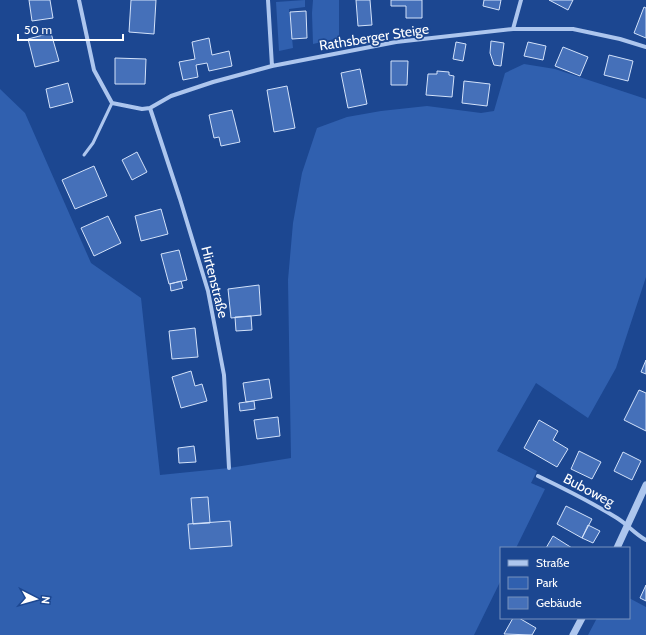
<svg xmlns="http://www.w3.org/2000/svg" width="646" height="635" font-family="Cabin,sans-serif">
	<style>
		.green { fill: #3060af }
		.building { fill: #4570b9; stroke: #d3e2fa }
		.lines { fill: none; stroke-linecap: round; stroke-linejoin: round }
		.service { stroke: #adc6ee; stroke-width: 3 }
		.minor { stroke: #adc6ee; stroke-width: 4 }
		.tertiary { stroke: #adc6ee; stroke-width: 7 }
		.labels { text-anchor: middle; stroke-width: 3.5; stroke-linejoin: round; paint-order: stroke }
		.street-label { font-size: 14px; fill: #fff; stroke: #1c4791 }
	</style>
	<rect width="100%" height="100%" fill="#1c4791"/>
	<path class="green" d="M 305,0 L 305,7 L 289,9 L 293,48 L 279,51 L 276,2 Z
		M 313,0 L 339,0 L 339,38 L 313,44 L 312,13 Z
		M 524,64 L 555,69 L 646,99 L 646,277 L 616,368 L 588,418 L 536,383 L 497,451 L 537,471 L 531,483 L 545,489 L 516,548 L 501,548 L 501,580 L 474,635 L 0,635 L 0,89 L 25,113 L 91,263 L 141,298 L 160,475 L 229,468 L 291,458 L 288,280 L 293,223 L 302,173 L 317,128 L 347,117 L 381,111 L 427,106 L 481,113 L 494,111 L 505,73 Z
		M 629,598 L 646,607 L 646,635 L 588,635 L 597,618 L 629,618 Z"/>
	<path class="building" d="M 29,0 L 50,0 L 53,18 L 32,21 Z
		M 131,0 L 156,0 L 154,34 L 129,32 Z
		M 356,0 L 370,0 L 372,25 L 358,26 Z
		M 391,0 L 422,0 L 422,18 L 406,18 L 406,6 L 391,6 Z
		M 484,0 L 501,0 L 499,10 L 483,6 Z
		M 549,0 L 573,0 L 568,10 Z
		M 644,7 L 646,8 L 646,38 L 634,33 Z
		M 306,11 L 307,38 L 292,39 L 290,12 Z
		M 51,33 L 59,61 L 35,67 L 28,39 Z
		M 209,38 L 212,55 L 229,51 L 232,66 L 209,71 L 207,63 L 196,65 L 198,77 L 183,80 L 179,62 L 195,59 L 192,42 Z
		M 491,41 L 504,43 L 501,66 L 494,65 L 490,53 Z
		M 456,42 L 466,44 L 463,61 L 453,59 Z
		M 528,42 L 546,46 L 543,60 L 524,56 Z
		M 563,47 L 588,57 L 580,76 L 555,66 Z
		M 609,55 L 633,61 L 628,81 L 604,75 Z
		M 115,58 L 146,59 L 145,84 L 115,84 Z
		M 391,61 L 408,61 L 407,85 L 391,85 Z
		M 360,69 L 367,104 L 348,108 L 341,73 Z
		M 437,71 L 449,72 L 449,75 L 454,76 L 452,97 L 426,95 L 428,74 L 437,74 Z
		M 464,81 L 490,84 L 487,106 L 462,103 Z
		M 68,83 L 73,102 L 50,108 L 46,89 Z
		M 287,86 L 295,128 L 274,132 L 267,90 Z
		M 232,110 L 240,142 L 221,146 L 219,137 L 214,138 L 209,115 Z
		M 137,152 L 147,172 L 132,180 L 122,160 Z
		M 94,166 L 107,196 L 75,209 L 62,180 Z
		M 161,209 L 168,234 L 141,241 L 135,216 Z
		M 108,216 L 121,243 L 94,256 L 81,228 Z
		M 179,250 L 187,280 L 169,284 L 161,254 Z
		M 181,281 L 183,288 L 171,291 L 170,284 Z
		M 259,285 L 261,315 L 231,318 L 228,289 Z
		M 251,316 L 252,330 L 236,331 L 235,317 Z
		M 195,328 L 198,357 L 172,359 L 169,331 Z
		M 646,360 L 646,374 L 641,372 Z
		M 191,371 L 195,386 L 202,384 L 207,401 L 181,408 L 172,377 Z
		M 269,379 L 272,398 L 246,402 L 243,383 Z
		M 639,390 L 646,393 L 646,431 L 624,420 Z
		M 254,401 L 255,409 L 240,411 L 239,403 Z
		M 278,417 L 280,436 L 257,439 L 254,420 Z
		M 539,420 L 558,431 L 553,440 L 568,449 L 557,467 L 524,448 Z
		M 194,446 L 196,462 L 179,463 L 178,448 Z
		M 579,451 L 601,462 L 592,479 L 571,469 Z
		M 623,452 L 641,461 L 632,480 L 614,471 Z
		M 208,497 L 210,523 L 193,524 L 191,498 Z
		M 566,506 L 592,519 L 582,538 L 557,524 Z
		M 230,521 L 232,546 L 190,549 L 188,524 Z
		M 588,525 L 600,531 L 593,543 L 582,538 Z
		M 553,536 L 572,548 L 546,548 Z
		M 646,585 L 646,601 L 640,598 Z
		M 513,618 L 519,618 L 536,628 L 532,635 L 504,634 Z"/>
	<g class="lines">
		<path class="service" d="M 84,155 L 93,143 L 112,103"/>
		<path class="minor" d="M 79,0 L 94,70 L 112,103 L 142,109 L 150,108 L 171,96 L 213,82 L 272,66 L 396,42 L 513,29 L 573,29 L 620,39 L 646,47
			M 268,0 L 272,66
			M 513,29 L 521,0
			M 150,108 L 180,199 L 208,291 L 224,375 L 229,468
			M 538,476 C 565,489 591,502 617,518 C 627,524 635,534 646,540"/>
		<path class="tertiary" d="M 617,548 L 646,485
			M 573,635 L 582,618"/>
	</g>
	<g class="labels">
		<g class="street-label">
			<text transform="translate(374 37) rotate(-9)" y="5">Rathsberger Steige</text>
			<text transform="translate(215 282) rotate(76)" y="5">Hirtenstraße</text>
			<text transform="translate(589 490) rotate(28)" y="5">Buboweg</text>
		</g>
	</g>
	<rect x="500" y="547" width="130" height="72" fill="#1c4791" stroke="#7791bd"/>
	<rect x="508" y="560" width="20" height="6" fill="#adc6ee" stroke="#7791bd"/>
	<text x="536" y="567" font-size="12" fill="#ffffff">Straße</text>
	<rect x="508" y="577" width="20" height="12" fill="#3060af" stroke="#7791bd"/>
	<text x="536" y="587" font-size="12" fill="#ffffff">Park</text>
	<rect x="508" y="597" width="20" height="12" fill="#4570b9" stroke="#7791bd"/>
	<text x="536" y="607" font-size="12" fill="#ffffff">Gebäude</text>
	<g transform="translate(36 599) rotate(96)" stroke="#1c4791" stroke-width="3" paint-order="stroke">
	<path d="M0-3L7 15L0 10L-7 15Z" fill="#ffffff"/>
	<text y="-6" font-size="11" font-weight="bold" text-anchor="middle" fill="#ffffff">N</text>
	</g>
	<path d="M18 34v6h105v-6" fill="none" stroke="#ffffff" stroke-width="2"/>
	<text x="24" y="34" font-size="12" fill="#ffffff" stroke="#1c4791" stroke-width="3" paint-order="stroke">50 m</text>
</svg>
